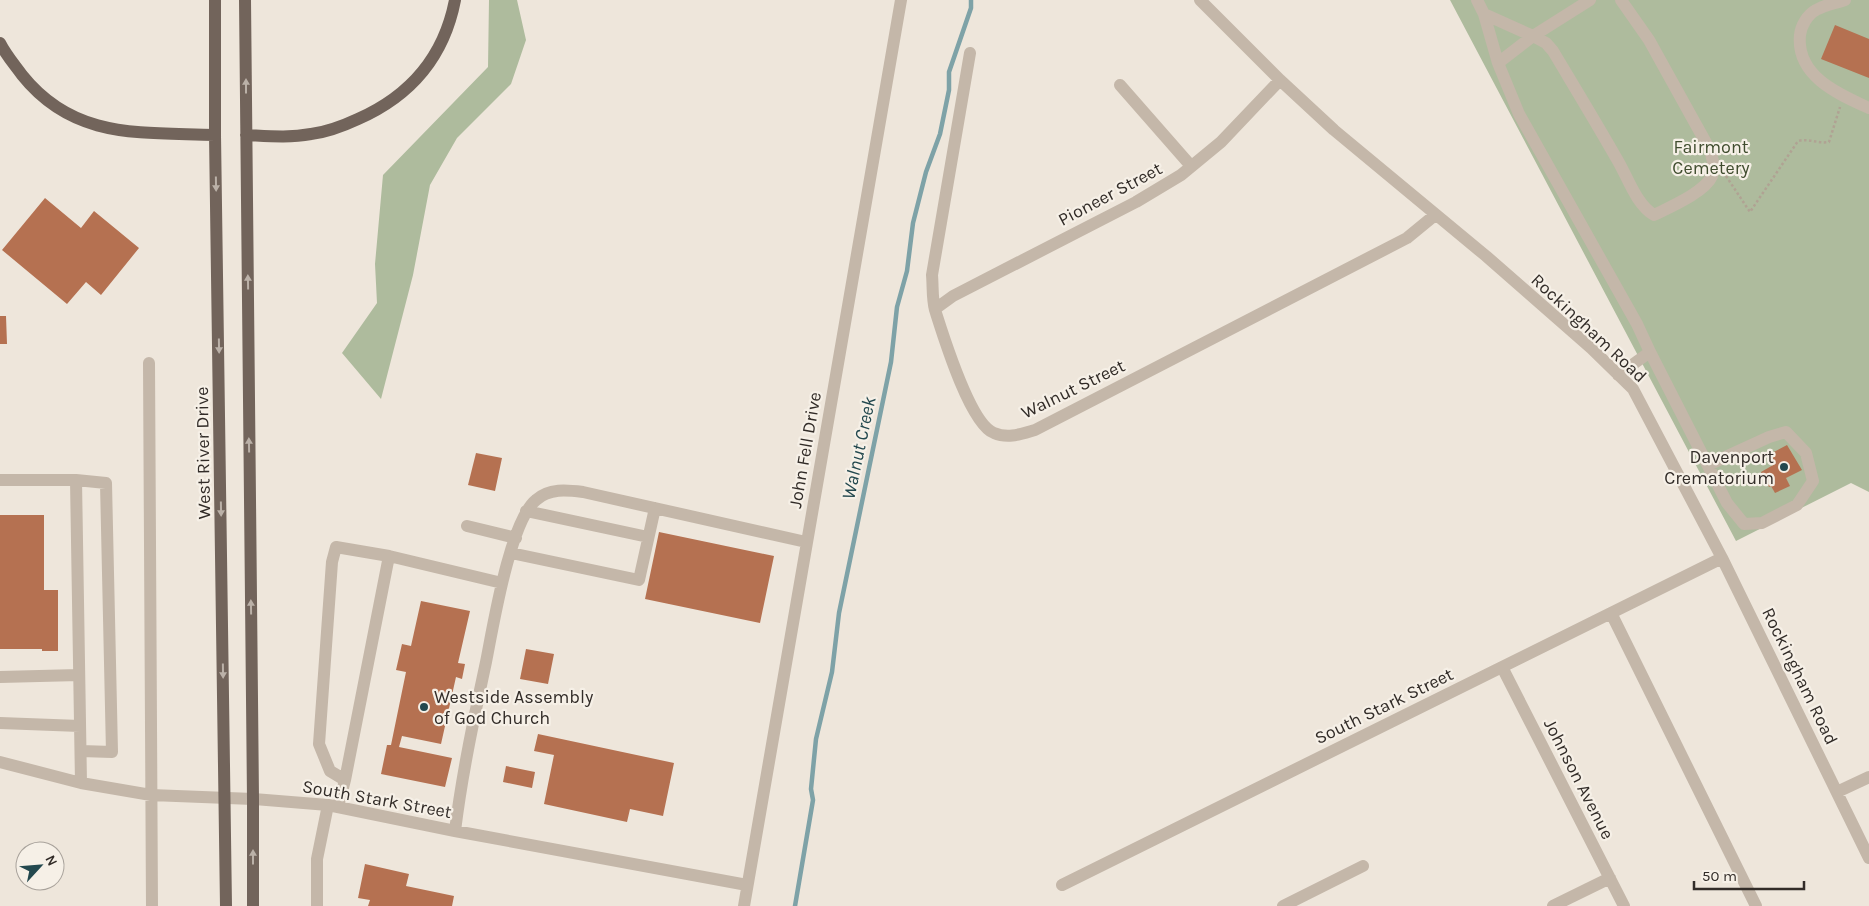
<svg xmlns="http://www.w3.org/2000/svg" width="1869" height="906" font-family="Karla,sans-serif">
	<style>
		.green { fill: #aebb9d }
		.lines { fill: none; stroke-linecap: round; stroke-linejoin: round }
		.stream { stroke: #7ea2a7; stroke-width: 4.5 }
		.building { fill: #b57151 }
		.path { stroke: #b0a293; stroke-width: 2.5; stroke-dasharray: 2.5 2.5; stroke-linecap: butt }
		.minor { stroke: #c4b7a9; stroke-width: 12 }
		.major { stroke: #72645b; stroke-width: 12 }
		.oneway { fill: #bbb1a8 }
		.poi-dot { fill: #23484e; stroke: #f6f0e7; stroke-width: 2 }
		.labels { text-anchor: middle; stroke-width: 4.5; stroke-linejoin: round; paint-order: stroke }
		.park-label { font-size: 18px; fill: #404d2f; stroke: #f6f0e7 }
		.street-label { font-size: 18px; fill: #322c28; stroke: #f6f0e7 }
		.poi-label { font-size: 18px; fill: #322c28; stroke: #f6f0e7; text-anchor: end }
		.water-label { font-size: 19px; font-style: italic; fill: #23484e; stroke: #f6f0e7 }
	</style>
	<rect width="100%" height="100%" fill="#eee6db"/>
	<path class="green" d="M 489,0 L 517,0 L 526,40 L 511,84 L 457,138 L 430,185 L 413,275 L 381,399 L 342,353 L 377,303 L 375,264 L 383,175 L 488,67 Z
		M 1450,0 L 1869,0 L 1869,492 L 1851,483 L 1736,541 Z"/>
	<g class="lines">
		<path class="stream" d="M 795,906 L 813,800 L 811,789 L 816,739 L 832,672 L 839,613 L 891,362 L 897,307 L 907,271 L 913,223 L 926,172 L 940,134 L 949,90 L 949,72 L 971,8 L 971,0"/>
	</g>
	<path class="building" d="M 1835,25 L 1869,39 L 1869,78 L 1821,59 Z
		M 45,198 L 81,228 L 94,211 L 139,248 L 101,295 L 86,282 L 67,304 L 2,250 Z
		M 0,316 L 6,316 L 7,344 L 0,344 Z
		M 1787,445 L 1802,470 L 1786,478 L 1790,486 L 1775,493 L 1771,486 L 1769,487 L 1761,472 L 1775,464 L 1770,454 Z
		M 476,453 L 502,458 L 495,491 L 468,485 Z
		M 0,515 L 44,515 L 44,590 L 58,590 L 58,651 L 42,651 L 42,649 L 0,649 Z
		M 659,532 L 774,556 L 760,623 L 645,599 Z
		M 421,601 L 470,611 L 458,663 L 465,664 L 462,679 L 456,677 L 441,744 L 402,736 L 399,747 L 452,758 L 445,787 L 381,774 L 387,745 L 391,745 L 406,672 L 396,670 L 402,644 L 411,646 Z
		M 526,649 L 554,654 L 548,684 L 520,679 Z
		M 538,734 L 674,763 L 663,816 L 630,809 L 627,822 L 544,804 L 554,755 L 534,751 Z
		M 506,766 L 535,772 L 532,788 L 503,782 Z
		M 365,864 L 409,874 L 406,886 L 454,896 L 452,906 L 368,906 L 370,900 L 358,898 Z"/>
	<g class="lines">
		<path class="path" d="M 1726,176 L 1750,212 L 1798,141 C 1809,138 1818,144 1829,142 L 1840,107"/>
		<path class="minor" d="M 1200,0 L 1280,80 L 1334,130 L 1486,256 L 1591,348 L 1633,389 L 1722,558 L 1869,858
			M 1477,0 L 1484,14 L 1498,63 L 1519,114 L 1637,324 L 1650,352 L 1727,503 L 1744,524 L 1762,523 L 1797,505 L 1813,481 L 1806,453 L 1786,432 L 1769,437 L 1708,465
			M 1590,0 L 1533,36 L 1546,43 L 1553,51 C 1575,88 1597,124 1618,161 C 1628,178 1636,204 1654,215 C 1670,207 1705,192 1712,176 C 1716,167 1712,158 1710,150 L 1649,40 L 1621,0
			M 1845,0 C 1836,3 1824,5 1816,10 C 1807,15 1801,26 1800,35 C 1796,76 1838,94 1869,108
			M 1484,14 L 1533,36 L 1498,63
			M 970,53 L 932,275 C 933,286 932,299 935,310 C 943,335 970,424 994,433 C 1008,439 1021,434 1035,430 L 1407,238 L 1435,215
			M 1120,85 L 1191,166
			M 935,309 L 953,296 L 1136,202 L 1181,175 L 1221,142 L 1280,80
			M 149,363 L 152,906
			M 1618,375 L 1650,352
			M 0,480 L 76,480 L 81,783
			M 76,480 L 106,483 L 112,752 L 81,751
			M 526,511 L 648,537
			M 467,526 L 516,538
			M 511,553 L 639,580 L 655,508
			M 1611,613 L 1756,906
			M 1502,667 L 1624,906
			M 0,677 L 79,675
			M 0,723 L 80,726
			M 0,762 L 81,783 L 151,795 L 253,799 L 328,805 L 455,831 L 747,885
			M 345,780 L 330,771 L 319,744 L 332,562 L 336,547 L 389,556 L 502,583
			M 1837,792 L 1869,777
			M 338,807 L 345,780 L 389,556
			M 455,831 C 462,774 474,718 486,662 C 493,627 510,521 536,500 C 549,488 567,490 583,492 L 806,542
			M 1062,885 L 1722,558
			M 317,906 L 317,859 L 328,805
			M 744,906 L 901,0
			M 1283,906 L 1363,866
			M 1553,906 L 1610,878"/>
		<path class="major" d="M 215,0 L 215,135 L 226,906
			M 245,0 L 253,799 L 253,906
			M 0,43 C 6,55 14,64 22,75 C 74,140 140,132 215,135
			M 246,135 C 268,136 289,138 311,134 C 328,132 343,126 358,119 C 410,96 444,57 455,0"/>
	</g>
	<defs><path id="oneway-solid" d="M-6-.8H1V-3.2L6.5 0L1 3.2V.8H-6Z" transform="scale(1.25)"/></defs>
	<g class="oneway">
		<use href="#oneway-solid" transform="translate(246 86) rotate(-90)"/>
		<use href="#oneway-solid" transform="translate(216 184) rotate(89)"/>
		<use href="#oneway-solid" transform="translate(248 282) rotate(-91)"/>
		<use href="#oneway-solid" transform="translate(219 346) rotate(89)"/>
		<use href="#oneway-solid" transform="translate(249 445) rotate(-91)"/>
		<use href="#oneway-solid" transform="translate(221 509) rotate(89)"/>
		<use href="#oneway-solid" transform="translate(251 607) rotate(-91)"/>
		<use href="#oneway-solid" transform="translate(223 671) rotate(89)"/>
		<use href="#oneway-solid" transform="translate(253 857) rotate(-90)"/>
	</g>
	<g class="poi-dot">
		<circle cx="1784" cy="467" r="5"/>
		<circle cx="424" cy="707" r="5"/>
	</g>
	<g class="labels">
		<g class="park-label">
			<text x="1711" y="153">Fairmont<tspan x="1711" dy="21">Cemetery</tspan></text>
		</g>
		<g class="street-label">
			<text transform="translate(1110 194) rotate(-28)" y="6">Pioneer Street</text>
			<text transform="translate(1589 328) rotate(43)" y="6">Rockingham Road</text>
			<text transform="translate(1073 389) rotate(-26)" y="6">Walnut Street</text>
			<text transform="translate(805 450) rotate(-80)" y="6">John Fell Drive</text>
			<text transform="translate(203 453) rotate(-91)" y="6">West River Drive</text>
			<text transform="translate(1800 676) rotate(64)" y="6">Rockingham Road</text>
			<text transform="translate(1384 706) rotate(-26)" y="6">South Stark Street</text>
			<text transform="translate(1579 779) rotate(63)" y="6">Johnson Avenue</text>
			<text transform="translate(377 799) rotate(10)" y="6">South Stark Street</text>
		</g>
		<g class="poi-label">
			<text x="1774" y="463">Davenport<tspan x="1774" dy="21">Crematorium</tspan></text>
			<text x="434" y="703" text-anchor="start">Westside Assembly<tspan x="434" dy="21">of God Church</tspan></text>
		</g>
		<g class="water-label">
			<text transform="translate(858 448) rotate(-78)" y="7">Walnut Creek</text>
		</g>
	</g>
	<g transform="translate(40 866) rotate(64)"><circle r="24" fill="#f6f0e7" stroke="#a8a29b"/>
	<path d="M0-4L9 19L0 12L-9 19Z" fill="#23484e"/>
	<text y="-8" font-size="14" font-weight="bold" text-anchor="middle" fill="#322c28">N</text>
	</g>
	<path d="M1694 881v8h110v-8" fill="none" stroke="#322c28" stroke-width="2.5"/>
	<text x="1702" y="881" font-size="15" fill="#322c28" stroke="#f6f0e7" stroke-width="4" paint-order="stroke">50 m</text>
</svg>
